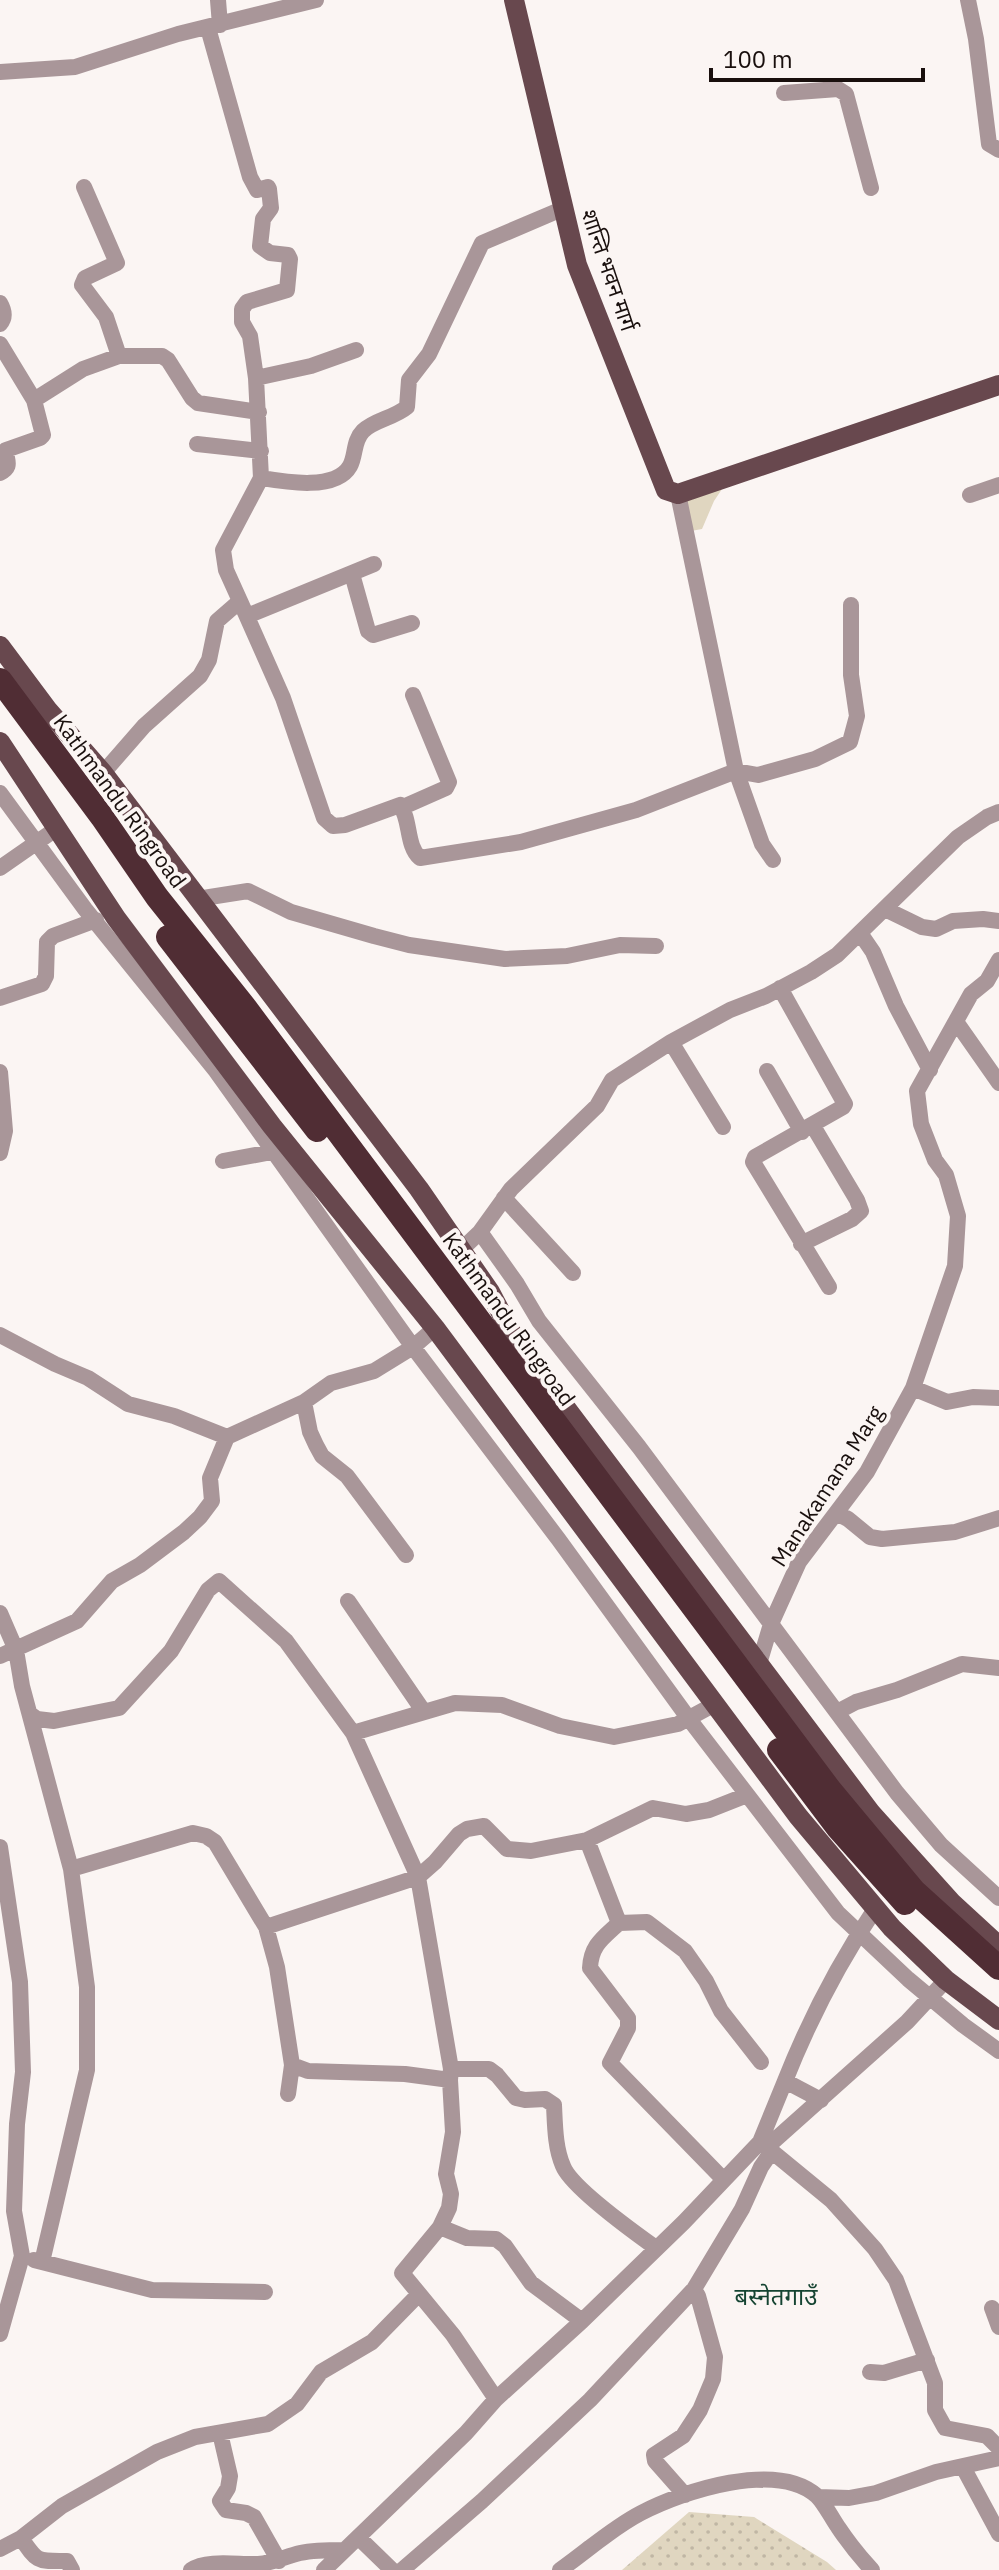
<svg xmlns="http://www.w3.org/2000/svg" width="999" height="2570" font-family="'IBM Plex Sans','Noto Sans Devanagari',sans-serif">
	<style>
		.grass { fill: url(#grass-dots) }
		.park { fill: #e0d6c0 }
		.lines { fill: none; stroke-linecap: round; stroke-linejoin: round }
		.minor { stroke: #a99699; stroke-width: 16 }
		.major { stroke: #68484e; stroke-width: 20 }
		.highway { stroke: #502d34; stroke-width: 24 }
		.labels { text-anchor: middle; stroke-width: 8; stroke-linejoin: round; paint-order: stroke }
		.street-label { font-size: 22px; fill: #190f0d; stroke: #fbf5f3 }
		.neighbourhood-label { font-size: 24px; fill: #154432; stroke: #fbf5f3 }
	</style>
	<defs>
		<pattern id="grass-dots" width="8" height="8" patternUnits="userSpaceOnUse" patternTransform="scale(2)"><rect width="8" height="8" fill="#e0d6c0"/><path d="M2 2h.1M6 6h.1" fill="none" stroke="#c0b6a4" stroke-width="1.8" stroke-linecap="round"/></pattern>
	</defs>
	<rect width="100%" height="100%" fill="#fbf5f3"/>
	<path class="grass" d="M 689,2512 L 754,2517 L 827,2562 L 836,2570 L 622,2570 Z"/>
	<path class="park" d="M 726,483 L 714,501 L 702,529 L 691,531 L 686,498 Z"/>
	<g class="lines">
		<path class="minor" d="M 218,0 L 220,25
			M 968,0 L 976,39 L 989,144 L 999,150
			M 208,28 L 250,177 L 257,190 L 268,187 L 269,189 L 271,208 L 263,219 L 260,246 L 270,253 L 288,255 L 290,259 L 287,290 L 247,302 L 242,309 L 242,322 L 250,336 L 256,378 L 261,478 L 223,550 L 226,570 L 240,601
			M 0,72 L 75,67 L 178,34 L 316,0
			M 784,93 L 838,89 L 846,94 L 871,188
			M 84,187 L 117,263 L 85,278 L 82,285 L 106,317 L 119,356
			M 0,303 C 4,310 6,317 0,324
			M 0,344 L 34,400
			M 256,378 L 311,366 L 356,350
			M 197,444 L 261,451
			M 0,473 C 13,466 6,461 6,450 L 40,438 L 43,435 L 34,400 L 83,369 L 119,356 L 162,356 L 168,360 L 192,398 L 198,403 L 259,412
			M 261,478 C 285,482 336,491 350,466 C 356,455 353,441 363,431 C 374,420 394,418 407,407 L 409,380 L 429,354 L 482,243 L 562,209
			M 678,494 L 736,771 L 762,844 L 773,860
			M 970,495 L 999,485
			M 352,574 L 368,631 L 373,635 L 412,623
			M 247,616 L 374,564
			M 103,773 L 144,726 L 200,676 L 209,660 L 217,621 L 240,601 L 283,698 L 324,818 L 333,826 L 345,825 L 400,805 C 411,820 406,846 420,858 L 521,842 L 636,810 L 736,771 L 758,775 L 815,759 L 850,742 L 857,716 L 851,675 L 851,605
			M 0,793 L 85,909 L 216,1071 L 413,1347 L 559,1540 L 689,1719 L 838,1913 L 908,1979 L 963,2025 L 999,2051
			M 403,807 L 446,788 L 449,782 L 413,695
			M 0,868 L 56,829
			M 197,899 L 248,891 L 291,912 L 374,936 L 409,945 L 505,959 L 567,956 L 620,945 L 656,946
			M 885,909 L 922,927 L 936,929 L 953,921 L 983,919 L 999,921
			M 860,933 L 873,952 L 896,1006 L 930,1070
			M 780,988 L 845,1104 L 843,1107 L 755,1157 L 753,1162 L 829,1287
			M 0,998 L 42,984 L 46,976 L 47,942 L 53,936 L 96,920
			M 957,1023 L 999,1083
			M 671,1042 L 723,1127
			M 767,1071 L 802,1132
			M 0,1072 L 5,1131 L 0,1153
			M 223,1161 L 272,1152
			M 504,1198 L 573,1273
			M 480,1232 L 517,1284 L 539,1321 L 639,1447 L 897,1793 L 941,1845 L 999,1898
			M 801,1244 L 852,1219 L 861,1211 L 857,1200 L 813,1126
			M 461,1250 L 480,1232 L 511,1189 L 597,1106 L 612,1080 L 671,1042 L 730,1010 L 766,996 L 811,972 L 837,955 L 958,837 L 987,817 L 999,812
			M 0,1335 L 55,1364 L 88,1378 L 128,1404 L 174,1416 L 227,1437
			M 913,1388 L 947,1402 L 973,1397 L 999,1398
			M 304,1402 L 310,1432 L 316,1445 L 322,1456 L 347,1476 L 406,1555
			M 836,1513 L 848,1519 L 870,1537 L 882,1539 L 955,1532 L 999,1518
			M 348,1601 L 424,1712
			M 0,1613 L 16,1650 L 22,1686 L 71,1869 L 87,1987 L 87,2070 L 42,2262
			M 0,1656 L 77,1621 L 112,1581 L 140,1565 L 184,1532 L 200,1517 L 212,1501 L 210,1478 L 227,1437 L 304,1402 L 331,1383 L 374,1371 L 413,1347 L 435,1328
			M 759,1664 L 771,1624 L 799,1562 L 867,1472 L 913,1388 L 955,1266 L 958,1216 L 946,1175 L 935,1160 L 921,1124 L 917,1091 L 971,994 L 987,981 L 999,960
			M 837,1712 L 856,1702 L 897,1690 L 962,1664 L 999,1668
			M 30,1714 L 37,1719 L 54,1721 L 119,1708 L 171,1651 L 208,1590 L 219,1581 L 286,1641 L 353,1733 L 418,1877 L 451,2069 L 450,2080 L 453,2132 L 446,2174 L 451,2194 L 449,2208 L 440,2227 L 402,2273 L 453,2335 L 496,2399
			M 353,1733 L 455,1703 L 502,1705 L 560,1726 L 614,1737 L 678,1724 L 715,1704
			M 587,1840 L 619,1923 C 603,1938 591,1945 590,1968 L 628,2018 L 628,2028 L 610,2063 L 723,2179
			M 0,1847 L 20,1982 L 23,2072 L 17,2124 L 14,2211 L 22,2256 L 0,2334
			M 71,1869 L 193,1833 L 206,1836 L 215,1842 L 266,1927 L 277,1967 L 292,2065 L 288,2094
			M 619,1923 L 647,1922 L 685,1951 L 706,1981 L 721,2011 L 761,2062
			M 266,1927 L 418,1877 L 435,1862 L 459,1834 L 467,1829 L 484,1826 L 507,1849 L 531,1851 L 587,1840 L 653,1808 L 686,1814 L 709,1810 L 747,1795
			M 292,2065 L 308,2071 L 405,2074 L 450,2080
			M 451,2069 L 489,2069 L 497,2075 L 516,2098 L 525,2100 L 545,2099 L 554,2105 C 555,2125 555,2148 563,2166 C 571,2187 635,2233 656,2248
			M 821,2100 L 785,2081 C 808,2023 840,1961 875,1909
			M 764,2145 L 831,2200 L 875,2249 L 896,2280 L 935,2383 L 935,2410 L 945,2428 L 987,2436 L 999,2448
			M 767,2147 L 907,2022 L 946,1980
			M 440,2227 L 467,2238 L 496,2239 L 505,2246 L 531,2283 L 582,2321
			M 34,2260 L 152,2290 L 265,2292
			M 992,2308 L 999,2327
			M 870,2372 L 884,2373 L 927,2360
			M 220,2433 L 230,2476 L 228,2488 L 220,2501 L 226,2510 L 246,2513 L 254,2517 L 279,2561
			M 963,2467 L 999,2534
			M 685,2495 L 655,2461 L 654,2455 L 683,2436 L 700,2410 L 713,2379 L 715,2357 L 698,2296 L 694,2289
			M 818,2497 L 849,2498 L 876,2493 L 936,2472 L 999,2458
			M 358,2537 L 392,2570
			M 21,2538 C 38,2563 37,2561 67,2561 L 72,2570
			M 0,2549 L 21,2538 L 62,2506 L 157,2452 L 195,2437 L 268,2424 L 297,2404 L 321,2372 L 372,2342 L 419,2294
			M 191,2570 C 207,2559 239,2565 258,2564 C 274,2563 286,2556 300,2553 C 314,2550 330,2550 344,2550
			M 324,2570 L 466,2433 L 496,2399 L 582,2321 L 684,2222 L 760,2142 L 785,2081
			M 402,2570 L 482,2501 L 590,2400 L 694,2289 L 742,2209 L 761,2167 L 772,2151
			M 560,2570 C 587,2551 612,2528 641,2513 C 683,2491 777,2460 817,2496 C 825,2504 831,2517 838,2527 C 848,2542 859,2556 872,2570"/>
		<path class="major" d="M 514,0 L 577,265 L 666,490 L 678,494 L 999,385
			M 0,646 L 47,709 L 103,773 L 419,1189 L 490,1292 L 517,1343 L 871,1813 L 952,1903 L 999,1946
			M 0,742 L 116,918 L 272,1126 L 435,1328 L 798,1816 L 892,1928 L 946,1980 L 999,2020"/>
		<path class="highway" d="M 0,680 L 102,817 L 157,897 L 244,1006 L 830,1790 L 914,1891 L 999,1968
			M 168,937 L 317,1130
			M 779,1750 L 838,1828 L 905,1903"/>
	</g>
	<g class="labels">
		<g class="street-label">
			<text transform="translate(609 270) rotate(71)" y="8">शान्ति भवन मार्ग</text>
			<text transform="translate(120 801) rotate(54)" y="8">Kathmandu Ringroad</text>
			<text transform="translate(509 1319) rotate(54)" y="8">Kathmandu Ringroad</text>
			<text transform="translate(827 1486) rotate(-57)" y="8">Manakamana Marg</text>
		</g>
		<g class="neighbourhood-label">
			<text x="776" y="2305">बस्नेतगाउँ</text>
		</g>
	</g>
	<path d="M711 68v12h212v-12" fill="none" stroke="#190f0d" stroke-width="4"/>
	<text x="723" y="68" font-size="24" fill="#190f0d" stroke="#fbf5f3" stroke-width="6" paint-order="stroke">100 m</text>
</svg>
